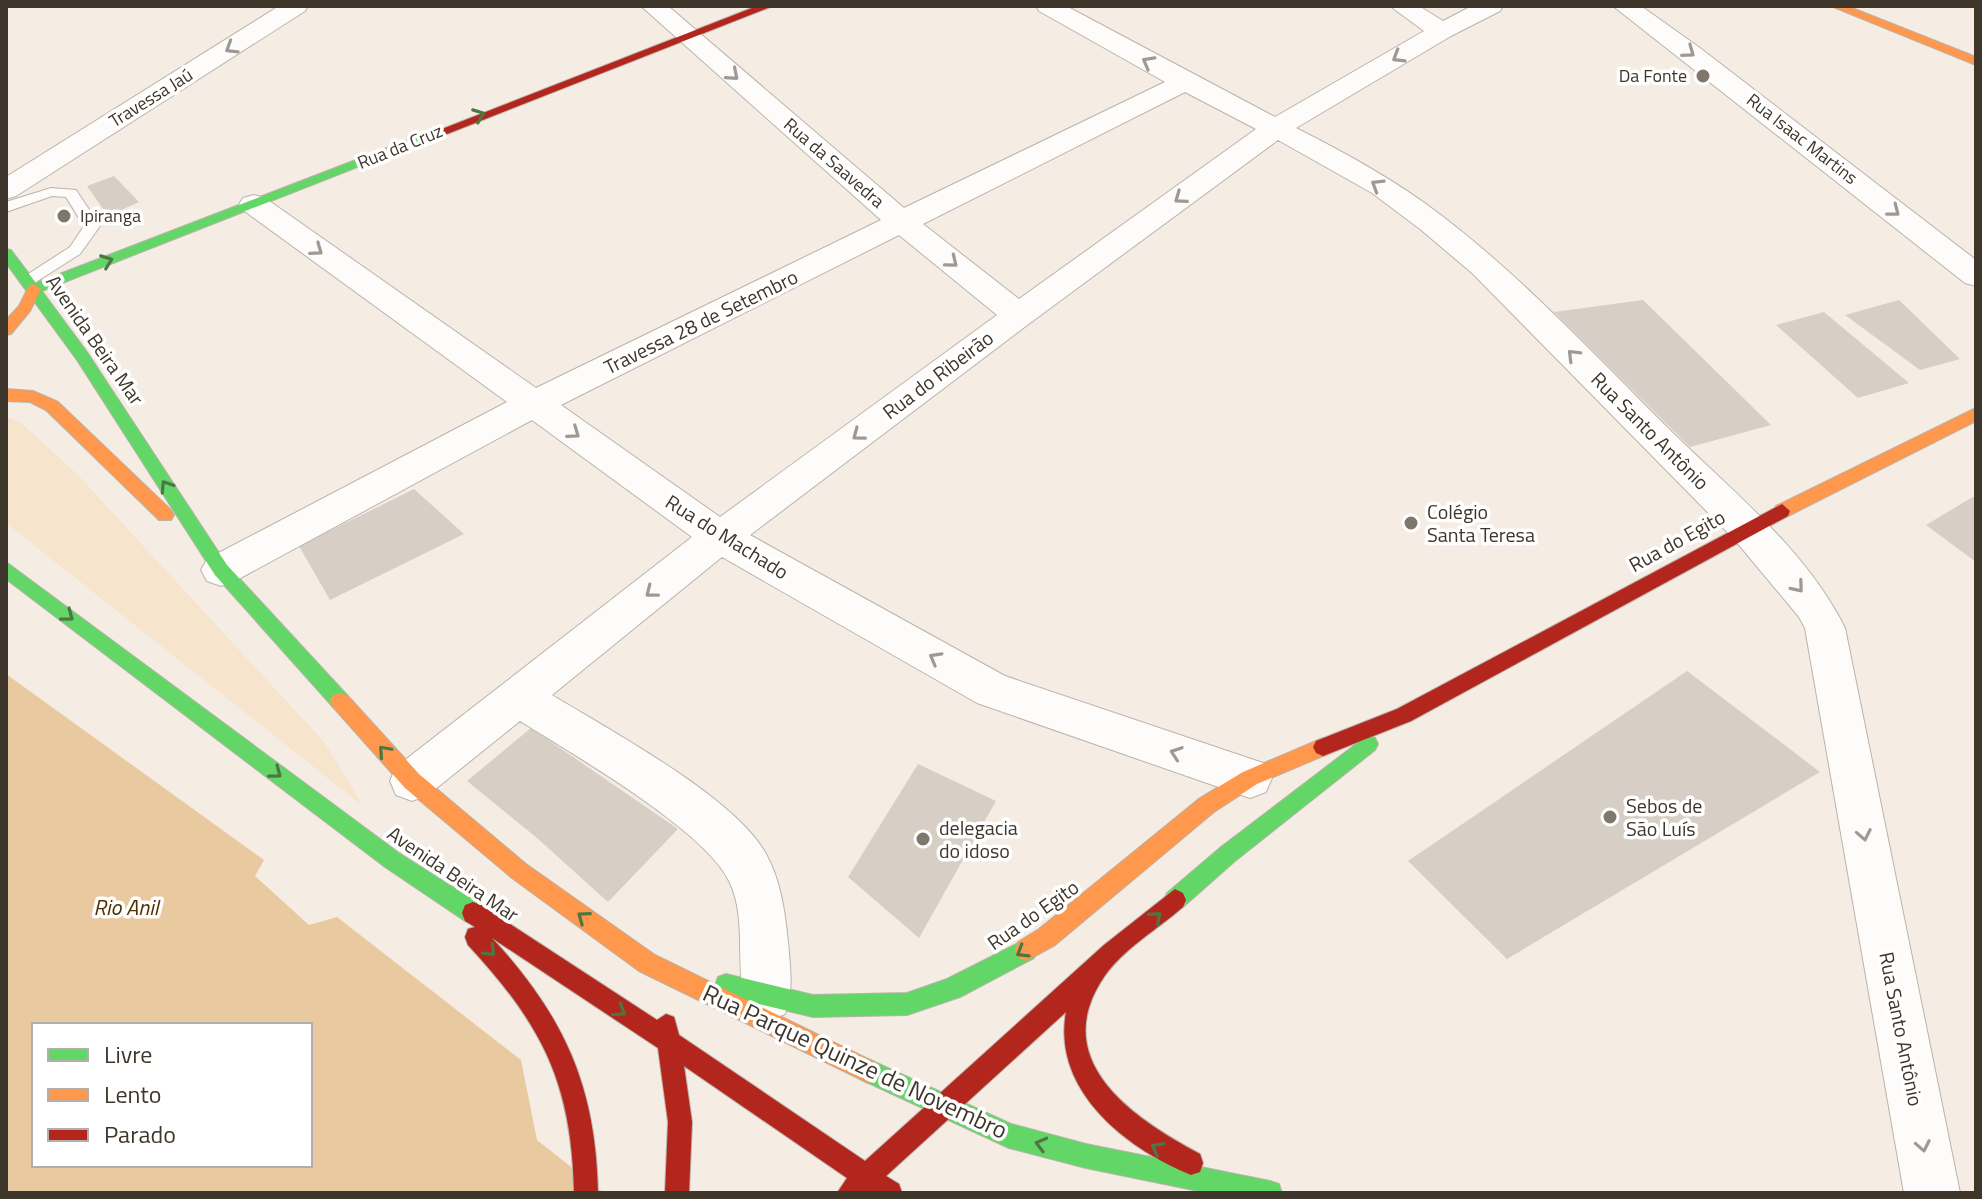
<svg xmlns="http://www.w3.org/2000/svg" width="1982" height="1199" font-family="'Titillium Web',sans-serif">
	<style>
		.green { fill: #f6e4cc }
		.water { fill: #e9c99f; fill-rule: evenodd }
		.building { fill: #d7cfc6 }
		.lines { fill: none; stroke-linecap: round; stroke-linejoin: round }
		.lane-casing { stroke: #bab3a9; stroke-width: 2 }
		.street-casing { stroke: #bab3a9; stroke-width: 2 }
		.fast-casing { stroke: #bab3a9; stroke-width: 2 }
		.slow-casing { stroke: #bab3a9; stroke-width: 2 }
		.jam-casing { stroke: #bab3a9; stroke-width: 2 }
		.lane { fill: #fefcfb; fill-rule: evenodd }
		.street { fill: #fefcfb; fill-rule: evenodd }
		.fast { fill: #63d668; fill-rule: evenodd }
		.slow { fill: #ff974d; fill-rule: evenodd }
		.jam { fill: #b3261e; fill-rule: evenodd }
		.oneway { stroke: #9e9993 }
		.oneway2 { stroke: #4d7643 }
		.poi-dot { fill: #7f766c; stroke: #fff; stroke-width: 3 }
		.labels { text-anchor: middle; stroke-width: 7; stroke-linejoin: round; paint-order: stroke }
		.far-poi-label { font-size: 18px; fill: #3f362b; stroke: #fff; text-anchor: end }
		.far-street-label { font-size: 18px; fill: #3f362b; stroke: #fff }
		.street-label { font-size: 20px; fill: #3f362b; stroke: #fff }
		.poi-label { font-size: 20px; fill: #3f362b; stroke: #fff; text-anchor: start }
		.water-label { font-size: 22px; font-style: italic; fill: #4e3202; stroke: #fff }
		.near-street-label { font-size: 24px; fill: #3f362b; stroke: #fff }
	</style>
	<rect width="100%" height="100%" fill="#f5ede4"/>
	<path class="green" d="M 6,417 L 20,422 L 78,475 L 325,743 L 363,806 L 6,523 Z"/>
	<path class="water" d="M 6,674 L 264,860 L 255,876 L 309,925 L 337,917 L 521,1060 L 537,1140 L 604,1193 L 6,1193 ZM 34,1025 L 310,1025 L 310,1165 L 34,1165 Z"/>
	<path class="building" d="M 114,176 L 139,202 L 108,216 L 87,186 Z
		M 1643,300 L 1771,425 L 1690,447 L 1554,312 Z
		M 1899,300 L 1960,359 L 1920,370 L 1845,315 Z
		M 1824,312 L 1909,383 L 1858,398 L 1776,325 Z
		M 414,489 L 464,534 L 330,600 L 299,546 Z
		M 1976,495 L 1976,562 L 1926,525 Z
		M 1687,671 L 1820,772 L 1507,959 L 1408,861 Z
		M 531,728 L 678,829 L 608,902 L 537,838 L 467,781 Z
		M 918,764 L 996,801 L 919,938 L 848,877 Z"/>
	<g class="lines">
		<defs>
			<path id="lane" d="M 51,188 L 76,190 L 100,226 L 80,254 L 28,287 L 20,282 L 22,278 L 70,247 L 84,226 L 66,197 L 52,196 L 6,212 L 6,202 Z"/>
			<path id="street" d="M 279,6 L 308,6 L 305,11 L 16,196 L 6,199 L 6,177 Z
				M 641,6 L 668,6 L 904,208 L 1165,82 L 1039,11 L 1036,6 L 1066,6 L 1275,117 L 1424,31 L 1390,6 L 1419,6 L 1443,21 L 1472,6 L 1503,6 L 1500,11 L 1451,36 L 1296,128 C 1347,154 1397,181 1442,216 C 1527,281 1601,362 1677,437 C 1737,495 1808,553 1845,628 L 1960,1193 L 1904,1193 L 1805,628 L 1799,617 L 1734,539 L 1472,273 L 1420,229 L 1372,193 L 1278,140 L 1030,323 L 750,535 L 1005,676 L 1266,764 L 1272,778 L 1266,792 L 1250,798 L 977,703 L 722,557 L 552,695 C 609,730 735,797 766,854 C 781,881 785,912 788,942 C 790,967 794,990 785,1014 L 767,1021 L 749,1014 C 732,972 749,921 729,881 C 705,830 571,753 520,721 L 428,795 L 412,801 L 396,795 L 390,781 L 396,767 L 692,537 L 532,420 L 235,581 L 221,586 L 207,581 L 201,570 L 207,559 L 507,402 L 243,210 L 239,204 L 243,198 L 254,195 L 265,198 L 536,388 L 881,220 ZM 1185,92 L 1256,129 L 1019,299 L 923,224 ZM 899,235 L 997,315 L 720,517 L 561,405 Z
				M 1613,6 L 1641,6 L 1700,48 L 1976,260 L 1976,286 L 1965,283 Z"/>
			<path id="fast" d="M 439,128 L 449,131 L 42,291 L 87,352 L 227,565 L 347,695 L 350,701 L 347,707 L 340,709 L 333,707 L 215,575 L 77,360 L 6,263 L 6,249 L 11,250 L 36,283 Z
				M 6,562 L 399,853 L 481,905 L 484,913 L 481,921 L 473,924 L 465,921 L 385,867 L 6,579 Z
				M 1368,735 L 1375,738 L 1378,744 L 1375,750 L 1235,861 L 1183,907 L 1175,911 L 1167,907 L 1164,900 L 1167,893 L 1221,847 Z
				M 1026,939 L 1034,942 L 1037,950 L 1034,958 L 960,997 L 907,1015 L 813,1017 L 726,996 L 718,993 L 715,985 L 718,977 L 726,974 L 813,995 L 907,993 L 947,979 Z
				M 868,1059 L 1011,1124 L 1086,1144 L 1270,1181 L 1279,1184 L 1282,1193 L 1208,1193 L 1086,1168 L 1009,1148 L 860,1079 L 856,1071 L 860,1063 Z"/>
			<path id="slow" d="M 1831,6 L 1847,6 L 1976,57 L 1976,65 Z
				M 34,284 L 41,289 L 30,311 L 11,334 L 6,335 L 6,320 L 19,306 L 29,286 Z
				M 6,389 L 33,391 L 58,402 L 171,510 L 174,515 L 171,520 L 159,520 L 46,410 L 30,402 L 6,401 Z
				M 1976,408 L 1976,421 L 1788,516 L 1776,516 L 1774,511 L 1776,506 Z
				M 340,693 L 347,695 L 419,774 L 526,864 L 655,955 L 876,1063 L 880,1071 L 876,1079 L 868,1083 L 860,1079 L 639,971 L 512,878 L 405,788 L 333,707 L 330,701 L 333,695 Z
				M 1323,738 L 1330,741 L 1333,747 L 1330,753 L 1257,784 L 1214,812 L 1055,945 L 1026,961 L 1018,958 L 1015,950 L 1018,942 L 1039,929 L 1200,798 L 1243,772 Z"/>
			<path id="jam" d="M 757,6 L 773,6 L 447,134 L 437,131 Z
				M 1782,504 L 1790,511 L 1788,516 L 1411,721 L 1323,756 L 1316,753 L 1313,747 L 1316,741 L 1397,709 Z
				M 1175,889 L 1183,893 L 1186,900 L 1183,907 C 1158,929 1123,949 1104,977 C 1047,1061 1134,1119 1200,1154 L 1203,1163 L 1200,1172 L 1191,1175 C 1125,1148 1052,1090 1066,1012 L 886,1176 L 899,1184 L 902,1193 L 837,1193 L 847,1178 L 684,1066 L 692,1122 L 689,1193 L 665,1193 L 668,1122 L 658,1048 L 492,938 C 564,1016 596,1086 598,1193 L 574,1193 C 572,1082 542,1025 468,945 L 465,937 L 468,929 L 475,927 L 465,921 L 462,913 L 465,905 L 473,902 L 481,905 L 657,1020 L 666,1014 L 674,1017 L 679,1035 L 865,1161 L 1104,945 Z"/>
		</defs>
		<use href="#lane" class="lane-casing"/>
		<use href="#street" class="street-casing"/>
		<use href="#fast" class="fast-casing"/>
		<use href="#slow" class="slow-casing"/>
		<use href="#jam" class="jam-casing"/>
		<use href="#lane" class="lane"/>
		<use href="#street" class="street"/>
		<use href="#fast" class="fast"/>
		<use href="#slow" class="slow"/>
		<use href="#jam" class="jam"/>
	</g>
	<defs><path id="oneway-chevron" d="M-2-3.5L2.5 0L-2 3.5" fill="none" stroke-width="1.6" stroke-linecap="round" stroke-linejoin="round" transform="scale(2)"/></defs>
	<g class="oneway">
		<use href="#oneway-chevron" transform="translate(231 48) rotate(148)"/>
		<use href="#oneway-chevron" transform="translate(1689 52) rotate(36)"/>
		<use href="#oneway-chevron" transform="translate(1398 57) rotate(149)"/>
		<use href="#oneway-chevron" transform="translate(1148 62) rotate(-151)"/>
		<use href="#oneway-chevron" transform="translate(733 75) rotate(41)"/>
		<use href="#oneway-chevron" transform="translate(1377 185) rotate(-148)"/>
		<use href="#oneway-chevron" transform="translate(1180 198) rotate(144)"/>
		<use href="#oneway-chevron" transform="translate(1894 211) rotate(38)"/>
		<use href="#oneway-chevron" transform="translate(317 250) rotate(36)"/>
		<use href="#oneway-chevron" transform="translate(952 262) rotate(39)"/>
		<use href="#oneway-chevron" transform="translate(1573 355) rotate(-135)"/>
		<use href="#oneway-chevron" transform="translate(574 433) rotate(35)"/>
		<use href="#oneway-chevron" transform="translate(858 435) rotate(143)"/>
		<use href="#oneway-chevron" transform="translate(1798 587) rotate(50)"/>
		<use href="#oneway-chevron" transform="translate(651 592) rotate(142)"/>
		<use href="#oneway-chevron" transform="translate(935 658) rotate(-151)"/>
		<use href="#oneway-chevron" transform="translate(1176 753) rotate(-161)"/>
		<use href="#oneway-chevron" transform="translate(1864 835) rotate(79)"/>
		<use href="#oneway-chevron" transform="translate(1923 1146) rotate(79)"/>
	</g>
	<g class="oneway2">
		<use href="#oneway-chevron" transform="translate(479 115) rotate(-21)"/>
		<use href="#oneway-chevron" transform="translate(107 261) rotate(-21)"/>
		<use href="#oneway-chevron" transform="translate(166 486) rotate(-123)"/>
		<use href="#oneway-chevron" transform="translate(68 616) rotate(37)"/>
		<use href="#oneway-chevron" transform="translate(384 751) rotate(-132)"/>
		<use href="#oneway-chevron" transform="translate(276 773) rotate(37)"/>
		<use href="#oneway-chevron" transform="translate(583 917) rotate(-144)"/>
		<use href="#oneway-chevron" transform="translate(1156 917) rotate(-41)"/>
		<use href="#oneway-chevron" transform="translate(490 951) rotate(45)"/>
		<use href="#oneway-chevron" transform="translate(1022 952) rotate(149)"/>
		<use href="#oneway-chevron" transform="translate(620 1011) rotate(33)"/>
		<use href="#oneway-chevron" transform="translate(1041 1144) rotate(-165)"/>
		<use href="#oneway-chevron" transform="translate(1157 1148) rotate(-152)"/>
	</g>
	<g class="poi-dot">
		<circle cx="1703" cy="76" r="8"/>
		<circle cx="64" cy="216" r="8"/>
		<circle cx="1411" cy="523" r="8"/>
		<circle cx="1610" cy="817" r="8"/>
		<circle cx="923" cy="839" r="8"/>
	</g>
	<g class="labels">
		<g class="far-poi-label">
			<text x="1687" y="82">Da Fonte</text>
			<text x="80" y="222" text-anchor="start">Ipiranga</text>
		</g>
		<g class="far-street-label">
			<text transform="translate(151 98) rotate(-32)" y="6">Travessa Jaú</text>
			<text transform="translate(1802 139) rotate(38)" y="6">Rua Isaac Martins</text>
			<text transform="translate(400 147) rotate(-22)" y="6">Rua da Cruz</text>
			<text transform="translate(834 163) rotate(41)" y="6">Rua da Saavedra</text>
		</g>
		<g class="street-label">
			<text transform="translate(701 322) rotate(-26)" y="7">Travessa 28 de Setembro</text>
			<text transform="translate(95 340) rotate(55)" y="7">Avenida Beira Mar</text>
			<text transform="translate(938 375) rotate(-37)" y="7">Rua do Ribeirão</text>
			<text transform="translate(1650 431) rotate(45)" y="7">Rua Santo Antônio</text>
			<text transform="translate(727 537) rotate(32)" y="7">Rua do Machado</text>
			<text transform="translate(1677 541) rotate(-29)" y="7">Rua do Egito</text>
			<text transform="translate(453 874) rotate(34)" y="7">Avenida Beira Mar</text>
			<text transform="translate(1033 915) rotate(-35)" y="7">Rua do Egito</text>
			<text transform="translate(1901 1029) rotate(79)" y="7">Rua Santo Antônio</text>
		</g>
		<g class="poi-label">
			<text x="1427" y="519">Colégio<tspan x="1427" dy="23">Santa Teresa</tspan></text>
			<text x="1626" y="813">Sebos de<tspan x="1626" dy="23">São Luís</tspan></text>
			<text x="939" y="835">delegacia<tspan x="939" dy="23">do idoso</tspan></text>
		</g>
		<g class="water-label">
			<text x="126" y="915">Rio Anil</text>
		</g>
		<g class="near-street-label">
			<text transform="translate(855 1062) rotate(25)" y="8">Rua Parque Quinze de Novembro</text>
		</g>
	</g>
	<rect width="1982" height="1199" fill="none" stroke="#3f362b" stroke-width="16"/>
	<rect x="32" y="1023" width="280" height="144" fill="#ffffff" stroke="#b2afaa" stroke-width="2"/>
	<rect x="48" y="1049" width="40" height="12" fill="#63d668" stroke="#b2afaa" stroke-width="2"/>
	<text x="104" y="1063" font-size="24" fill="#3f362b">Livre</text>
	<rect x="48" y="1089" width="40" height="12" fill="#ff974d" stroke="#b2afaa" stroke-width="2"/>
	<text x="104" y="1103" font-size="24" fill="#3f362b">Lento</text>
	<rect x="48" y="1129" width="40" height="12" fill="#b3261e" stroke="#b2afaa" stroke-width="2"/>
	<text x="104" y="1143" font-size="24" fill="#3f362b">Parado</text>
</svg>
